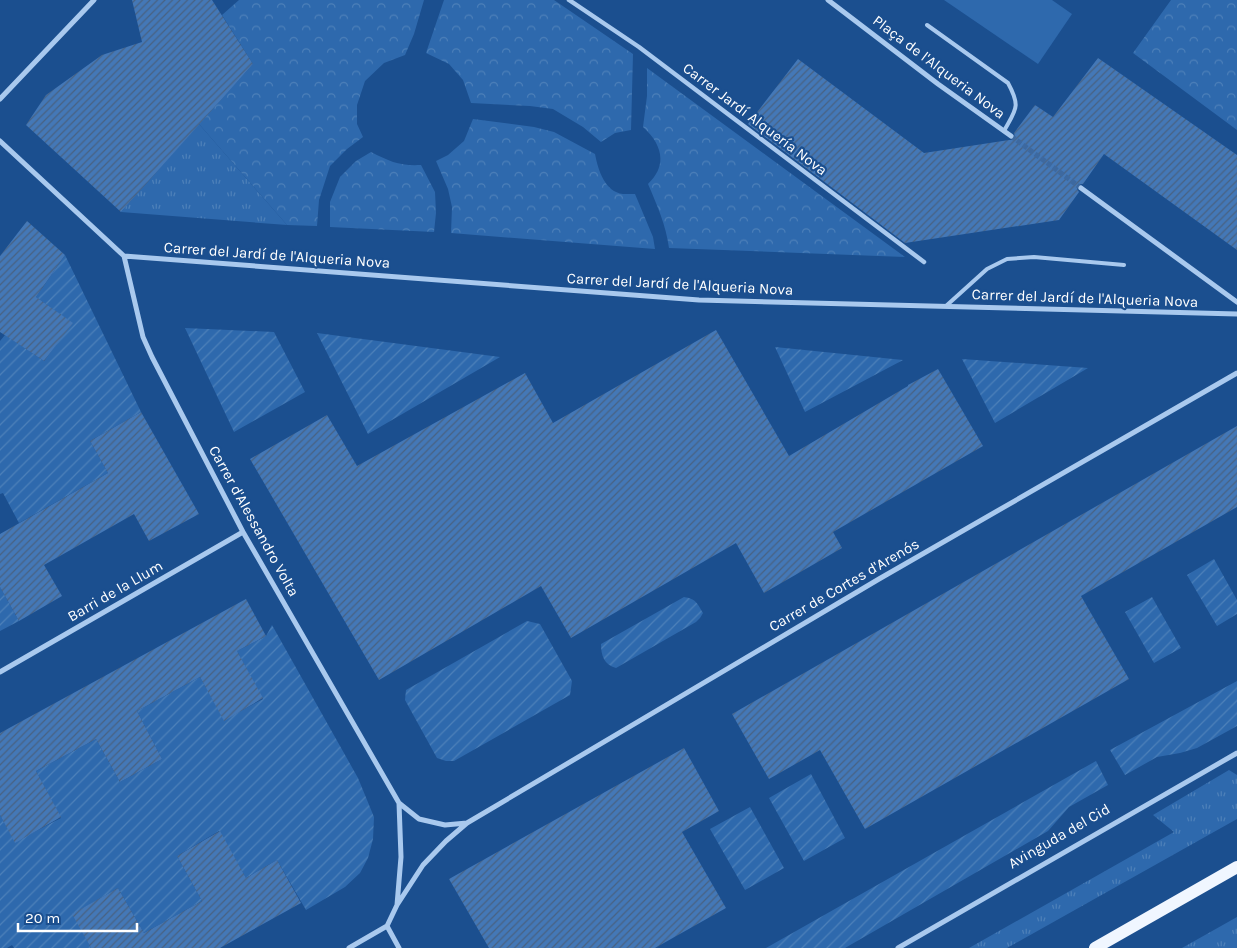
<svg xmlns="http://www.w3.org/2000/svg" width="1237" height="948" font-family="Karla,sans-serif">
	<style>
		.grass { fill: url(#grass-tufts) }
		.park { fill: url(#park-crowns) }
		.garden { fill: url(#garden-furrows) }
		.pitch { fill: #2e69ad }
		.building { fill: url(#building-hatch) }
		.lines { fill: none; stroke-linecap: round; stroke-linejoin: round }
		.minor-tunnel { stroke: #3d69a0; stroke-width: 5; stroke-dasharray: 5 2.5; stroke-linecap: butt }
		.service { stroke: #a9c9ee; stroke-width: 4 }
		.pedestrian { stroke: #a9c9ee; stroke-width: 4.5 }
		.minor { stroke: #a9c9ee; stroke-width: 5 }
		.primary { stroke: #f0f6ff; stroke-width: 12 }
		.labels { text-anchor: middle; stroke-width: 4.5; stroke-linejoin: round; paint-order: stroke }
		.street-label { font-size: 15px; fill: #fff; stroke: #1b4f8f }
	</style>
	<defs>
		<pattern id="grass-tufts" width="24" height="20" patternUnits="userSpaceOnUse" patternTransform="scale(1.25)"><rect width="24" height="20" fill="#2e69ad"/><path d="M3 7l-1-3M5 7V3M7 7l1-3M15 17l-1-3M17 17v-4M19 17l1-3" fill="none" stroke="#4d80b9"/></pattern>
		<pattern id="park-crowns" width="20" height="18" patternUnits="userSpaceOnUse" patternTransform="scale(1.25)"><rect width="20" height="18" fill="#2e69ad"/><path d="M2 6a3 3 0 1 1 6 0M12 15a3 3 0 1 1 6 0" fill="none" stroke="#4d80b9"/></pattern>
		<pattern id="garden-furrows" width="10" height="10" patternUnits="userSpaceOnUse" patternTransform="scale(1.25)"><rect width="10" height="10" fill="#2e69ad"/><path d="M-1 1l2-2M0 10L10 0M9 11l2-2" fill="none" stroke="#4d80b9"/></pattern>
		<pattern id="building-hatch" width="6" height="6" patternUnits="userSpaceOnUse" patternTransform="scale(1.25)"><rect width="6" height="6" fill="#4478b7"/><path d="M-1 1l2-2M0 6l6-6M5 7l2-2" fill="none" stroke="#486282"/></pattern>
	</defs>
	<rect width="100%" height="100%" fill="#1b4f8f"/>
	<path class="grass" d="M 199,124 L 287,225 L 121,212 Z
		M 1229,770 L 1237,775 L 1237,819 L 1007,948 L 969,948 L 1174,832 L 1153,815 Z
		M 1237,917 L 1237,948 L 1182,948 Z"/>
	<path class="park" d="M 239,0 L 424,0 L 414,34 L 405,55 L 384,63 L 365,81 L 357,105 L 357,124 L 363,137 L 347,149 L 330,166 L 319,200 L 317,226 L 287,225 L 199,124 L 253,64 L 222,15 Z
		M 444,0 L 554,0 L 633,54 L 631,130 L 615,133 L 601,142 L 583,127 L 553,109 L 530,106 L 471,103 L 463,80 L 449,64 L 426,53 Z
		M 1171,0 L 1237,0 L 1237,130 L 1133,53 Z
		M 647,68 L 905,257 L 669,248 C 666,225 657,205 648,184 C 668,165 662,144 643,127 L 647,96 Z
		M 473,119 L 534,127 L 554,132 L 595,154 C 598,170 605,192 623,194 C 627,194 631,194 635,194 L 653,237 L 655,249 L 451,233 L 452,207 L 448,189 L 436,161 L 448,155 L 464,141 Z
		M 371,152 C 391,162 399,166 421,165 L 435,192 L 436,213 L 434,232 L 330,227 L 330,202 L 340,177 L 356,161 Z"/>
	<path class="garden" d="M 65,255 L 141,412 L 90,441 L 108,473 L 19,523 L 3,493 L 0,494 L 0,341 L 5,335 L 44,361 L 72,323 L 36,297 Z
		M 185,328 L 274,332 L 305,392 L 234,432 Z
		M 317,333 L 500,357 L 368,434 Z
		M 775,347 L 903,360 L 805,412 Z
		M 962,359 L 1088,368 L 995,423 Z
		M 1214,559 L 1237,600 L 1237,614 L 1217,626 L 1187,575 Z
		M 0,587 L 19,621 L 0,631 Z
		M 684,597 C 696,599 697,603 703,613 L 700,618 L 696,622 L 616,668 C 604,665 601,655 601,644 Z
		M 1152,597 L 1181,648 L 1154,663 L 1125,612 Z
		M 527,621 L 540,624 L 572,681 L 570,695 L 454,761 L 446,761 L 437,758 L 405,700 L 406,690 Z
		M 272,625 L 358,778 L 374,817 L 373,839 L 368,858 L 360,873 L 345,887 L 306,910 L 277,860 L 246,878 L 219,831 L 177,856 L 202,901 L 144,933 L 118,888 L 73,914 L 91,948 L 14,948 L 12,945 L 7,948 L 0,948 L 0,815 L 15,842 L 61,818 L 36,771 L 96,739 L 120,782 L 162,759 L 137,711 L 200,677 L 224,720 L 263,699 L 237,651 L 266,636 Z
		M 1237,681 L 1237,726 L 1197,748 L 1180,753 L 1157,757 L 1125,775 L 1110,750 Z
		M 1096,761 L 1108,785 L 1069,807 L 1048,831 L 845,948 L 766,948 Z
		M 811,774 L 845,838 L 804,861 L 769,798 Z
		M 750,807 L 784,868 L 745,890 L 710,829 Z"/>
	<path class="pitch" d="M 944,0 L 1052,0 L 1072,14 L 1038,64 Z"/>
	<path class="building" d="M 132,0 L 212,0 L 253,64 L 121,212 L 26,125 L 46,95 L 102,55 L 142,42 Z
		M 1098,58 L 1237,155 L 1237,250 L 1104,154 L 1083,184 L 1080,184 L 1077,186 L 1077,189 L 1079,192 L 1059,220 L 905,243 L 748,124 L 798,59 L 924,153 L 1009,140 L 1012,140 L 1015,137 L 1014,133 L 1035,105 L 1053,117 Z
		M 27,221 L 65,255 L 36,297 L 73,323 L 44,361 L 0,332 L 0,256 Z
		M 716,330 L 789,456 L 908,386 L 908,385 L 938,369 L 983,446 L 833,532 L 842,548 L 764,593 L 736,543 L 571,638 L 541,586 L 379,680 L 250,459 L 327,415 L 357,466 L 525,373 L 553,423 Z
		M 141,412 L 199,514 L 149,541 L 134,514 L 44,565 L 62,596 L 19,621 L 0,587 L 0,534 L 108,473 L 90,441 Z
		M 1237,426 L 1237,507 L 1081,596 L 1129,679 L 865,829 L 820,750 L 769,779 L 732,714 Z
		M 246,599 L 266,636 L 237,651 L 263,698 L 224,721 L 200,677 L 137,711 L 162,759 L 120,782 L 96,739 L 36,771 L 61,817 L 15,843 L 0,815 L 0,733 Z
		M 684,748 L 719,811 L 682,832 L 726,908 L 655,948 L 489,948 L 449,879 Z
		M 220,831 L 246,878 L 277,860 L 301,903 L 220,948 L 91,948 L 72,914 L 118,888 L 144,933 L 202,901 L 177,856 Z"/>
	<g class="lines">
		<path class="minor-tunnel" d="M 1011,136 L 1081,188"/>
		<path class="service" d="M 927,25 L 1008,83 C 1021,107 1016,109 1004,131
			M 946,306 L 987,269 L 1007,259 L 1034,257 L 1124,265"/>
		<path class="pedestrian" d="M 569,0 L 639,47 L 924,262"/>
		<path class="minor" d="M 828,0 L 938,84 L 1011,136
			M 0,99 L 94,0
			M 0,141 L 124,256 L 143,337 L 152,357 L 243,532 L 399,803 L 401,857 L 397,905 L 387,926
			M 1081,188 L 1237,302
			M 124,256 L 699,300 L 1237,314
			M 0,672 L 243,532
			M 399,803 L 419,819 L 445,825 L 467,823
			M 397,905 L 423,865 L 446,841 L 467,823 L 879,579 L 1237,373
			M 387,926 L 399,948
			M 349,948 L 387,926
			M 898,948 L 1237,753"/>
		<path class="primary" d="M 1095,948 L 1237,867"/>
	</g>
	<g class="labels">
		<g class="street-label">
			<text transform="translate(939 67) rotate(37)" y="5">Plaça de l'Alqueria Nova</text>
			<text transform="translate(755 119) rotate(37)" y="5">Carrer Jardí Alquería Nova</text>
			<text transform="translate(277 255) rotate(4)" y="5">Carrer del Jardí de l'Alqueria Nova</text>
			<text transform="translate(680 284) rotate(3)" y="5">Carrer del Jardí de l'Alqueria Nova</text>
			<text transform="translate(1085 298) rotate(2)" y="5">Carrer del Jardí de l'Alqueria Nova</text>
			<text transform="translate(254 521) rotate(61)" y="5">Carrer d'Alessandro Volta</text>
			<text transform="translate(844 585) rotate(-30)" y="5">Carrer de Cortes d'Arenós</text>
			<text transform="translate(115 591) rotate(-30)" y="5">Barri de la Llum</text>
			<text transform="translate(1059 836) rotate(-30)" y="5">Avinguda del Cid</text>
		</g>
	</g>
	<path d="M18 923v8h119v-8" fill="none" stroke="#ffffff" stroke-width="2.5"/>
	<text x="25" y="923" font-size="15" fill="#ffffff" stroke="#1b4f8f" stroke-width="4" paint-order="stroke">20 m</text>
</svg>
